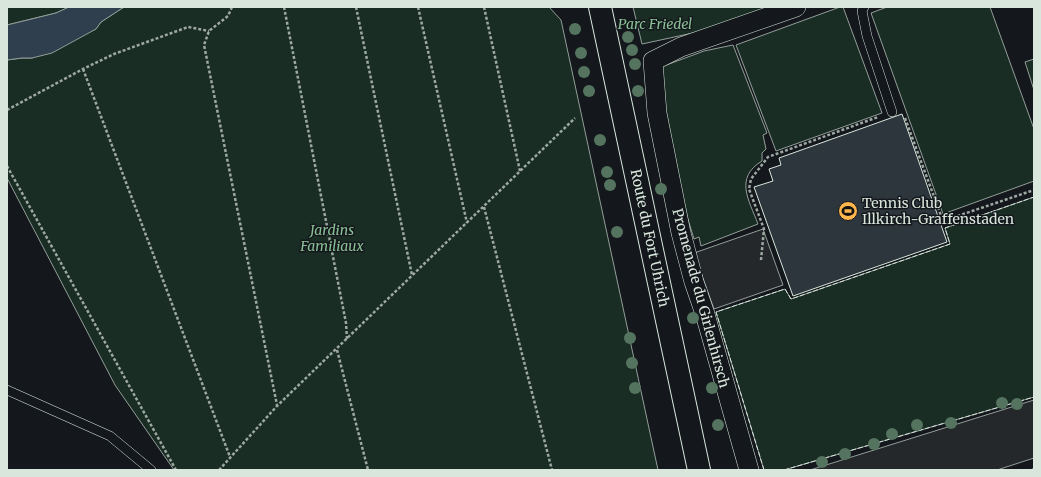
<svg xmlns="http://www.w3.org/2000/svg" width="1041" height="477" font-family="Merriweather,serif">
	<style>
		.green { fill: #1a2d24; stroke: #939e99 }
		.parking { fill: #24282b; stroke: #939e99 }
		.water { fill: #2f3f4d; stroke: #939e99 }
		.building { fill: #2c363c; stroke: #d8e6dc }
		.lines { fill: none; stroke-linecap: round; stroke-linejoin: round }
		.lane-casing { stroke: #d8e6dc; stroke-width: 10 }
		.street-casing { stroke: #d8e6dc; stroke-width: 20 }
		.secondary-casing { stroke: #d8e6dc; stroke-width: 24 }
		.path { stroke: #9da8a2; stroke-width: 2.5; stroke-dasharray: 3 2; stroke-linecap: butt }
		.lane { stroke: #14181c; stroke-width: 9 }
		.street { stroke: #14181c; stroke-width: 19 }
		.secondary { stroke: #14181c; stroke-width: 22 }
		.fence { stroke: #d8e6dc; stroke-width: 1; stroke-dasharray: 5 2; stroke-linecap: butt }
		.tree { fill: #55745f }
		.labels { text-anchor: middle; stroke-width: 3; stroke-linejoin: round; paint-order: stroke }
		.park-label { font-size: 14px; font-style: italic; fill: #8ac095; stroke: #14181c }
		.poi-label { font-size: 14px; fill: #d8e6dc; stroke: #14181c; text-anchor: start }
		.street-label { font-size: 14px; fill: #d8e6dc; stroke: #14181c }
	</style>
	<rect width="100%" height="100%" fill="#14181c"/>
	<path class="green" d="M 7,7 L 69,7 L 56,13 L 7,25 Z
		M 124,7 L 549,7 L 561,20 L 658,470 L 174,470 L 115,385 L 7,178 L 7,60 L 22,58 L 32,58 L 96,29 L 101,22 Z
		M 633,7 L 783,7 L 739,23 L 642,44 Z
		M 840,7 L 843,7 L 882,113 L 776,151 L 736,45 Z
		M 887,7 L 990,7 L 1034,129 L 1034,181 L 943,214 L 871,13 Z
		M 733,45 L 767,133 L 763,135 L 766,149 L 762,153 L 762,161 C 734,178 749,200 758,224 L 701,246 L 699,237 L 694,239 L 683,203 L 664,113 L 661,67 L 704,51 Z
		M 1034,59 L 1034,90 L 1025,62 Z
		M 1034,197 L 1034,397 L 784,470 L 764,470 L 716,312 L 785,289 L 791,299 L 950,244 L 945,228 Z"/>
	<path class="parking" d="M 763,229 L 783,285 L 714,309 L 694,253 Z
		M 1034,400 L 1034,458 L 997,470 L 810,470 Z"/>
	<path class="water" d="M 69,7 L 124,7 L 101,22 L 96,29 L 52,53 L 32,58 L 22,58 L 7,60 L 7,25 L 56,13 Z"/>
	<path class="building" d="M 902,114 L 947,242 L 793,296 L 754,187 L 773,181 L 769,169 L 781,165 L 779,158 Z"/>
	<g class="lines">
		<defs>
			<path id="lane" d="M 864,7 L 862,11 L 867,36 L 892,112
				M 7,390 L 110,436 L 151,470"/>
			<path id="street" d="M 749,470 L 705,314 L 694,282 L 681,233 L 657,113 L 653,61 L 681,47 L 796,7"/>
			<path id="secondary" d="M 600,7 L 699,470"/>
		</defs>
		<use href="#lane" class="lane-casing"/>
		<use href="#street" class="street-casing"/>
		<use href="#secondary" class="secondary-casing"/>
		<path class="path" d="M 232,7 L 228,16 L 209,31 L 204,45 L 277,405
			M 284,7 L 346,323 L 347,339
			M 356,7 L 412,275
			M 418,7 L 467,223
			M 484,7 L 520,171
			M 83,69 L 230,457
			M 7,110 L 83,69 L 114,54 L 188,27 L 209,31
			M 905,118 L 943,221 L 1034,190
			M 7,166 L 176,470
			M 484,207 L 552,470
			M 761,260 L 764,229 L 749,189 L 751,179 L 768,157 L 878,117
			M 337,350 L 368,470
			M 219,470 L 277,406 L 575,118
			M 1032,470 L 1034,469"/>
		<use href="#lane" class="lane"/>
		<use href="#street" class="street"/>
		<use href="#secondary" class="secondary"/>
		<path class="fence" d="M 764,470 L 716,312 L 785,289 L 791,299 L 950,244 L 945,228 L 1034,197
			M 784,470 L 1034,397"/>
	</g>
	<g class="tree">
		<circle cx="575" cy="29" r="6"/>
		<circle cx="628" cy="37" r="6"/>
		<circle cx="632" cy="50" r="6"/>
		<circle cx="581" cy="53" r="6"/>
		<circle cx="635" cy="64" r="6"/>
		<circle cx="584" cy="72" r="6"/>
		<circle cx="589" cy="91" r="6"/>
		<circle cx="638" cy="91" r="6"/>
		<circle cx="600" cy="140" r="6"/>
		<circle cx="607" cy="172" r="6"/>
		<circle cx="610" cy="185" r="6"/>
		<circle cx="661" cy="189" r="6"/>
		<circle cx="617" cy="232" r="6"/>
		<circle cx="693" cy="318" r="6"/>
		<circle cx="630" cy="338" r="6"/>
		<circle cx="632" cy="363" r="6"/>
		<circle cx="635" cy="388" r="6"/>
		<circle cx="712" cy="388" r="6"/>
		<circle cx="1002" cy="403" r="6"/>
		<circle cx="1017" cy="404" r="6"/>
		<circle cx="951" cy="423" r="6"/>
		<circle cx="718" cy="425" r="6"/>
		<circle cx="917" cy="425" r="6"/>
		<circle cx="892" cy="434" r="6"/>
		<circle cx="874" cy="444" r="6"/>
		<circle cx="845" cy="454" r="6"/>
		<circle cx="822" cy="462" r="6"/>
	</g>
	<defs>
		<symbol id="stadium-disc" viewBox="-11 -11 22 22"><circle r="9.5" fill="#ffb74d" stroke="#14181c"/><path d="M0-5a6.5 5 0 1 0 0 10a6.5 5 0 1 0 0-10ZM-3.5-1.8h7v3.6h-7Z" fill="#111"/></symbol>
	</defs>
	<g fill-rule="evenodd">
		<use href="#stadium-disc" x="837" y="200" width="22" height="22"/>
	</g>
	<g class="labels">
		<g class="park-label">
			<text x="655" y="29">Parc Friedel</text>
			<text x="332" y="235">Jardins<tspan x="332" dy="16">Familiaux</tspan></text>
		</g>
		<g class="poi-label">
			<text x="862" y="208">Tennis Club<tspan x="862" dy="16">Illkirch-Graffenstaden</tspan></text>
		</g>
		<g class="street-label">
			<text transform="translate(650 238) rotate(78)" y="5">Route du Fort Uhrich</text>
			<text transform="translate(701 298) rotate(75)" y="5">Promenade du Girlenhirsch</text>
		</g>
	</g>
	<rect width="1041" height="477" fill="none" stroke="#d8e6dc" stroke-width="16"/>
</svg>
